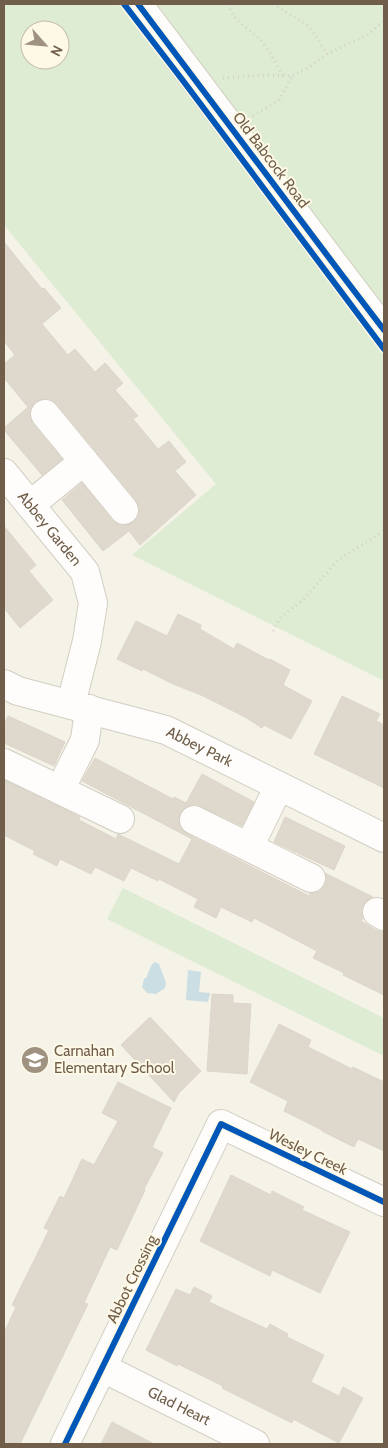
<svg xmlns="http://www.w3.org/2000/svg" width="388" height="1448" font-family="Cabin,sans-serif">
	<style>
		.green { fill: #ddecd2; fill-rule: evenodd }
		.water { fill: #cadee4 }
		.building { fill: #ded8cd; stroke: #ddd6ca }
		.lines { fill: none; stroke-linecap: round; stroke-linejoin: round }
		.minor-casing { stroke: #d3cec3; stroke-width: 30 }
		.path { stroke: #d6d0c9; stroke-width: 3; stroke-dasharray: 1 4; stroke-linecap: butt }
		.minor { stroke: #fefdfb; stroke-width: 28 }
		.cycleway-casing { stroke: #fef9e7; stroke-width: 9 }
		.cycleway { stroke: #0057b8; stroke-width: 6 }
		.labels { text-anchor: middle; stroke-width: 4; stroke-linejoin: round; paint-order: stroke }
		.street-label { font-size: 15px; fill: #705e4a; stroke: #fef9e7 }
		.poi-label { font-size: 15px; fill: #705e4a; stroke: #fef9e7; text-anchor: start }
	</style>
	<rect width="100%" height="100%" fill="#f5f2e7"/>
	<path class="green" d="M 4,4 L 384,4 L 384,681 L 132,555 L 216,484 L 4,225 ZM 30,30 L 60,30 L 60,60 L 30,60 Z
		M 123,888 L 384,1018 L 384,1056 L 107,919 Z"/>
	<path class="water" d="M 155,962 L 159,964 L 166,983 L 165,988 L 156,994 L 147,993 L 142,987 L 144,979 L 147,977 C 148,973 151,964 155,962 Z
		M 188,970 L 201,972 L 199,992 L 210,993 L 208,1002 L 186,1000 Z"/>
	<path class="building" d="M 4,242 L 42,289 L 44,288 L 61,308 L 42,324 L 68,355 L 75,349 L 95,372 L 105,363 L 123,383 L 115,390 L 138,416 L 133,419 L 158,449 L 169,441 L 186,462 L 175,471 L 196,495 L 140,545 L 129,531 L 103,551 L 62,500 L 82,483 L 112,520 L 118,524 L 127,525 L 134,522 L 139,515 L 139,507 L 136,500 L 57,404 L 50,399 L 42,399 L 35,402 L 30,409 L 30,417 L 33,424 L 62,459 L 42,475 L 4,430 L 4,428 L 28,407 L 4,378 L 4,364 L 15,355 L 4,341 Z
		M 4,526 L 36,565 L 29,571 L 53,600 L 20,628 L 4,608 Z
		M 178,614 L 201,625 L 200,629 L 234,649 L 237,643 L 269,660 L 270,659 L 290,670 L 283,685 L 312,701 L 291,739 L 264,725 L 262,728 L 245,717 L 201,695 L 173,684 L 143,669 L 142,671 L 117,659 L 136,621 L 167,636 Z
		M 342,696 L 380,714 L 376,721 L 384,725 L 384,788 L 314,754 Z
		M 8,716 L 65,742 L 54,766 L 4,743 L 4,726 Z
		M 95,758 L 173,799 L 174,797 L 186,803 L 202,774 L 254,802 L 242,826 L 200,806 L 194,804 L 186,807 L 180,813 L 178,820 L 181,828 L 187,834 L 309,896 L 310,893 L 320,891 L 325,885 L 327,878 L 325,873 L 373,897 L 369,899 L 363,905 L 361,912 L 363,918 L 361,921 L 376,930 L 384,932 L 384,995 L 343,975 L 344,973 L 313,958 L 317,951 L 254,918 L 252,922 L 221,907 L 216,918 L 194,907 L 198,899 L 159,879 L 158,881 L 131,868 L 124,881 L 95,867 L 91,874 L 60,859 L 57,866 L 33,854 L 35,851 L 4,835 L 4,780 L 80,817 L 79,820 L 116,839 L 118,834 L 179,864 L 192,839 L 82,781 Z
		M 285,817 L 345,846 L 334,870 L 274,842 Z
		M 212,994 L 233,995 L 233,1003 L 251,1004 L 247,1074 L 207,1071 Z
		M 150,1017 L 201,1071 L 179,1093 L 174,1102 L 121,1045 Z
		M 279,1024 L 311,1040 L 308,1047 L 352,1069 L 353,1067 L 384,1082 L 384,1151 L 358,1139 L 354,1147 L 322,1131 L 322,1130 L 284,1111 L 288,1101 L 250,1082 Z
		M 118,1082 L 171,1108 L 152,1147 L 163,1153 L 144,1189 L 145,1190 L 117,1250 L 110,1247 L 84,1303 L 88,1304 L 20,1444 L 4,1444 L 4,1333 L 16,1307 L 12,1305 L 49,1230 L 44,1228 L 60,1196 L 64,1198 L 82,1159 L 94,1165 L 118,1121 L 102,1113 Z
		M 231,1175 L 271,1195 L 272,1191 L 304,1207 L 302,1210 L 350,1232 L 320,1293 L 272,1270 L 270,1276 L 200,1241 Z
		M 194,1287 L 212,1296 L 209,1302 L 267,1329 L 270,1324 L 288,1334 L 287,1337 L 324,1355 L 311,1382 L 339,1396 L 343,1387 L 363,1398 L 339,1443 L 293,1419 L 292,1423 L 222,1388 L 223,1386 L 178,1364 L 177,1366 L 146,1350 L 176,1289 L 190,1295 Z
		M 112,1422 L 154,1444 L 101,1444 Z"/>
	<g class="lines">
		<defs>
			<g id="minor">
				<path d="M 138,4 L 342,275 L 384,330"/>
				<path d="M 45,414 L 124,510"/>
				<path id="s1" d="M 4,473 L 85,572 L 93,603 L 87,641 L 71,704"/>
				<path d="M 30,505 L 84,461"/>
				<path id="s2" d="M 4,684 L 18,691 L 166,730 L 384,838"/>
				<path d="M 4,763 L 120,819"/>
				<path d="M 60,790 L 85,740 L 89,709"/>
				<path d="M 194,820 L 311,878"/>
				<path d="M 249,847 L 279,786"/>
				<path d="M 377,912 L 384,916"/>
				<path id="s3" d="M 103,1368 L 255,1444"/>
				<path d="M 65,1444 L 221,1124 L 384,1202"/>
			</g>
		</defs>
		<use href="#minor" class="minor-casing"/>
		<path class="path" d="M 228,4 C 235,25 250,27 262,42 C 270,52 276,64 283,75
			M 273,4 L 310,27 L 327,54
			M 223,78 L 269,75 L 292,76 L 308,68 L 327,54 L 367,35 L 384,21
			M 253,116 L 279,100 L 292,76
			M 273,631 L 280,618 L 304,599 L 338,560 L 384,531"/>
		<use href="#minor" class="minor"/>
		<defs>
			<path id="cycleway" d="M 124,4 L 184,82 L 384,349
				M 138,4 L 342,275 L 384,330
				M 65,1444 L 221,1124 L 384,1202"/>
		</defs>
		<use href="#cycleway" class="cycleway-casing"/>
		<use href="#cycleway" class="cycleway"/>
	</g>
	<defs>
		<symbol id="school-disc" viewBox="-11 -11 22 22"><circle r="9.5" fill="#9f9281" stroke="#fef9e7"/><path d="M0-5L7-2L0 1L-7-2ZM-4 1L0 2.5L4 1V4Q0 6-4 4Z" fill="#fff"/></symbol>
	</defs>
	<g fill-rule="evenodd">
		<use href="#school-disc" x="19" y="1044" width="32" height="32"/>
	</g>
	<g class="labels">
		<g class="street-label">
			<text transform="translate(271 160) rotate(53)" y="5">Old Babcock Road</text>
			<text dy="5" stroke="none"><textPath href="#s1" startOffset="72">Abbey Garden</textPath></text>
			<text dy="5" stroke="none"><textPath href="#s2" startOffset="206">Abbey Park</textPath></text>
			<text transform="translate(308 1152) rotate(26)" y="5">Wesley Creek</text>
			<text transform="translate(132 1279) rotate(-64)" y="5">Abbot Crossing</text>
			<text dy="5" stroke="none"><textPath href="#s3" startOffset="85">Glad Heart</textPath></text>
		</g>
		<g class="poi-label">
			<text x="54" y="1056">Carnahan<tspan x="54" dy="17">Elementary School</tspan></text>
		</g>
	</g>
	<rect width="388" height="1448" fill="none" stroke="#705e4a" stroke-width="10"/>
	<g transform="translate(45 45) rotate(117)"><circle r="24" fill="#fef9e7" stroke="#c5bba8"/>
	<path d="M0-4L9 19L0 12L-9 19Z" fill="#9f9281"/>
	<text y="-8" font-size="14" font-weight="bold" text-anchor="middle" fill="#705e4a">N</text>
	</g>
</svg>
